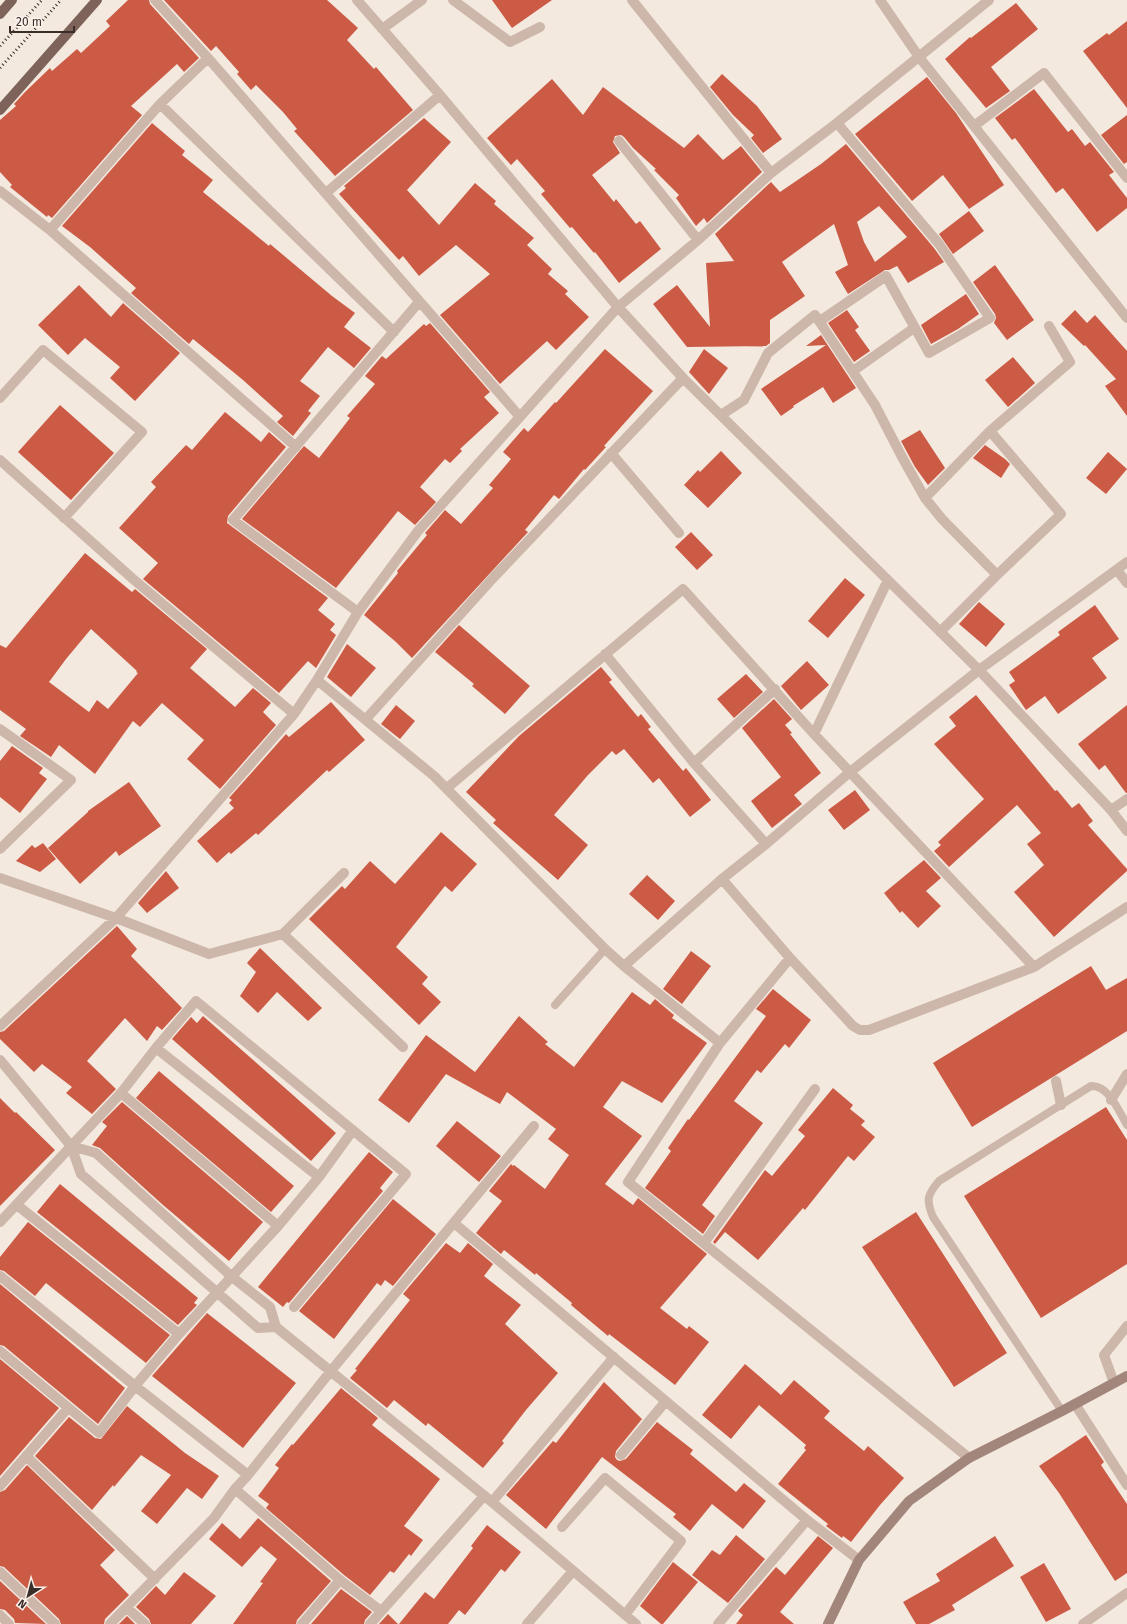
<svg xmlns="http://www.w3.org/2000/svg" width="1127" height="1624" font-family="'Fira Sans',sans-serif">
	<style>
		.building { fill: #cc5b46; fill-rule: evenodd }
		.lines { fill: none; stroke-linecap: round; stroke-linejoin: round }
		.lane { stroke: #cdb7aa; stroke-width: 8 }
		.street { stroke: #cdb7aa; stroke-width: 10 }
		.secondary { stroke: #a2867b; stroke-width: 10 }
		.primary { stroke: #7d635a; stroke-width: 10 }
		.rail { stroke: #3b2e2a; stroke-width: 3; stroke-dasharray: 1 3; stroke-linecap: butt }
	</style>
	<rect width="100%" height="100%" fill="#f4e9df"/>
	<path class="building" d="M 128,0 L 149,0 L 150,4 L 199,58 L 184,72 L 177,64 L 131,106 L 142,115 L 52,218 L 48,215 L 47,217 L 10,187 L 12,185 L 0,172 L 0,120 L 16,106 L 14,104 L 25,92 L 50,68 L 52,71 L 77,49 L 81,53 L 110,26 L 106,21 Z
		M 164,0 L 327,0 L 358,28 L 347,40 L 374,69 L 376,67 L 413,110 L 335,176 L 294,131 L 297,129 L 283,112 L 256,85 L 251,90 L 237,74 L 239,72 L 216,46 L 211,51 Z
		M 492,0 L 552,0 L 512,28 Z
		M 1016,3 L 1038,29 L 991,67 L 1010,91 L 986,108 L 945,59 L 970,37 L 971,38 Z
		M 1127,21 L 1127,108 L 1083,51 L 1107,33 L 1109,35 Z
		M 722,74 L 757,106 L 782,139 L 763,153 L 751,138 L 754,135 L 733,115 L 710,87 Z
		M 927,77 L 956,113 L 1004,185 L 969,209 L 943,175 L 912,201 L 855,134 Z
		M 552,79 L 583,115 L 603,87 L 684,148 L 698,134 L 723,160 L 741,146 L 762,172 L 707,223 L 704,218 L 696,226 L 676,198 L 679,195 L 654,170 L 656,169 L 633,148 L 624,137 L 621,135 L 615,136 L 613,142 L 620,153 L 592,175 L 614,202 L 616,199 L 636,224 L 640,221 L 661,249 L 619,283 L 595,252 L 594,253 L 572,227 L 570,228 L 541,194 L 545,191 L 517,159 L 511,165 L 487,138 Z
		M 1034,89 L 1068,132 L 1072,129 L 1085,146 L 1090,142 L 1114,172 L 1109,175 L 1127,198 L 1127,208 L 1097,232 L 1063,188 L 1056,193 L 1015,138 L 1012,140 L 995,118 Z
		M 1127,115 L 1127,162 L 1124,164 L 1101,135 Z
		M 424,118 L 451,142 L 407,190 L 439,225 L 475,183 L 496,201 L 494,204 L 534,238 L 527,245 L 552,269 L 548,274 L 568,291 L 565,294 L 589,317 L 556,350 L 547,341 L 500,384 L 440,315 L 490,274 L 456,245 L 419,276 L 403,256 L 399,260 L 339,194 L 346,188 L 344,186 Z
		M 152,123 L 185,151 L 182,155 L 213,180 L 203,192 L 269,246 L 270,244 L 332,296 L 355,313 L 344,327 L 371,348 L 354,368 L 328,347 L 300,381 L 320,396 L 308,411 L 311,413 L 293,436 L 277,422 L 283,416 L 243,380 L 193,339 L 189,344 L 131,293 L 136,288 L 90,247 L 62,226 Z
		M 846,144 L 934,248 L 944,262 L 908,283 L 897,266 L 889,270 L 885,270 L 848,294 L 835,272 L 848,265 L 834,224 L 782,262 L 805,296 L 770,320 L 770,343 L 766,346 L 687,347 L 653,304 L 677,285 L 710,327 L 706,263 L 734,261 L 715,234 L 771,182 L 780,192 L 821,164 ZM 879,206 L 907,237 L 875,262 L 864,242 L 857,222 Z
		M 969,211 L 984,231 L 953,254 L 939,234 Z
		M 995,265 L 1034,320 L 1007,340 L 994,323 L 996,318 L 995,314 L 973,282 Z
		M 79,285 L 111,317 L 123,303 L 180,353 L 135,401 L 110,378 L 120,367 L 85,338 L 68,355 L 38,325 Z
		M 966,294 L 979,314 L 958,329 L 931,344 L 921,325 Z
		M 847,310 L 859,327 L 855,330 L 870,351 L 854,362 L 828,323 Z
		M 1075,310 L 1087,323 L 1095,315 L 1127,351 L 1127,416 L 1105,386 L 1116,379 L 1085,345 L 1084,346 L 1061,324 Z
		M 430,323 L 490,392 L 484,397 L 499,413 L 460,449 L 462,451 L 450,463 L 445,459 L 420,487 L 436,502 L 415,525 L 398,511 L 336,588 L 242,519 L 304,446 L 319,458 L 350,418 L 347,416 L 375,384 L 365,376 L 382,356 L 386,359 L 424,324 L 426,326 Z
		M 821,335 L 856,388 L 833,403 L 823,387 L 793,406 L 794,407 L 781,416 L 761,389 L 826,345 L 806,346 Z
		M 605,349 L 653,391 L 604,446 L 606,447 L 585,470 L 584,469 L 559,499 L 554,495 L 525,530 L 528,532 L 412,658 L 396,642 L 364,615 L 398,573 L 397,571 L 427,535 L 425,533 L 445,510 L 461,524 L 493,488 L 489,485 L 511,459 L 503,452 L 524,428 L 528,432 L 555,402 L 556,403 Z
		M 704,349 L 728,368 L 709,394 L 689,372 Z
		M 1013,357 L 1035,383 L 1008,407 L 985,380 Z
		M 60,405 L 114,453 L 71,500 L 18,452 Z
		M 225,412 L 261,442 L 269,432 L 286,447 L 228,516 L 227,523 L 328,598 L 318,610 L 335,624 L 330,630 L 336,635 L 316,668 L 308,661 L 279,693 L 143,579 L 158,563 L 119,528 L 156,487 L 151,482 L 186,445 L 192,450 Z
		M 920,430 L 945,468 L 928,485 L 915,467 L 901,441 Z
		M 985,445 L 1005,459 L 1010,464 L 1001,478 L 973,458 Z
		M 721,451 L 742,473 L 708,508 L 684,485 L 698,470 L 700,472 Z
		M 1108,452 L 1127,469 L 1106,494 L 1086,478 Z
		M 691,532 L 713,555 L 697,570 L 675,547 Z
		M 85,553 L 132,592 L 135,589 L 207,649 L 190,668 L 235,707 L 253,688 L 271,703 L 263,712 L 276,725 L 220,789 L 187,759 L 204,740 L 162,703 L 140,727 L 133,721 L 95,774 L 59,745 L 51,757 L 20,736 L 26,729 L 0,710 L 0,645 L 6,648 ZM 91,629 L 137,671 L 136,672 L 138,673 L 108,709 L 97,700 L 89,712 L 49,682 L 66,659 Z
		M 845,578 L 865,595 L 828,638 L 808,621 Z
		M 979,602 L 1005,624 L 986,647 L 959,624 Z
		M 1095,605 L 1119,639 L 1092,658 L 1107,678 L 1058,714 L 1045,696 L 1026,710 L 1009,685 L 1015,681 L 1009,672 L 1060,635 L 1058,632 Z
		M 459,625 L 530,686 L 505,714 L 472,686 L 474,684 L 435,652 Z
		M 347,644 L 376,668 L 351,697 L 327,677 Z
		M 807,661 L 829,685 L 801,710 L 781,686 Z
		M 601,667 L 612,680 L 609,682 L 638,717 L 641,714 L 651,727 L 648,729 L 683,771 L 686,768 L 711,800 L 690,817 L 659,778 L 653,783 L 624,749 L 616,755 L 612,751 L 588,775 L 554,815 L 588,845 L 558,880 L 493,823 L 496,820 L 466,792 L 519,736 Z
		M 746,674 L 763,692 L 734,718 L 717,699 Z
		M 976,695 L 1055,791 L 1057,790 L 1072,808 L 1079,803 L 1093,821 L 1088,825 L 1127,869 L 1127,871 L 1054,937 L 1014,892 L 1044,865 L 1027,844 L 1041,833 L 1017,805 L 949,867 L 934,851 L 941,845 L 938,842 L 984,799 L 934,744 L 956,726 L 949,717 Z
		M 774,699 L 792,719 L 785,725 L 792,733 L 790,734 L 821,773 L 794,795 L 802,804 L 772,828 L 751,801 L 781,777 L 742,728 Z
		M 331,702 L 365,740 L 329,772 L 327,770 L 258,835 L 256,833 L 231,854 L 229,852 L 217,863 L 197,841 L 234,808 L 229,803 L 232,800 L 229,798 L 286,734 L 289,737 Z
		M 396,705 L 415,721 L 400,739 L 381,724 Z
		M 1127,705 L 1127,793 L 1126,793 L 1105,765 L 1099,770 L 1078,744 Z
		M 12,746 L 43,768 L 39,773 L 47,779 L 20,813 L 0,797 L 0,761 Z
		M 129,782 L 161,826 L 119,856 L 116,851 L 80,884 L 48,848 L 88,812 L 88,811 Z
		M 855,790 L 870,810 L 844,830 L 828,810 Z
		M 441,832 L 477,864 L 452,892 L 445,886 L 396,947 L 428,977 L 422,984 L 441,1002 L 419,1025 L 309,919 L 342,886 L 345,889 L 370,861 L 395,884 L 396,883 Z
		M 43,843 L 56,859 L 40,872 L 16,861 L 32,845 L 35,848 Z
		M 924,860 L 941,878 L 926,891 L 941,906 L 918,928 L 902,911 L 900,913 L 884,893 Z
		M 166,871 L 179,888 L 147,913 L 138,903 Z
		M 647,875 L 675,901 L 658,920 L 629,894 Z
		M 117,926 L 137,949 L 131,956 L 182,1008 L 162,1030 L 157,1026 L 147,1041 L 125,1018 L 87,1061 L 116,1089 L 92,1114 L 66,1093 L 72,1087 L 42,1064 L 34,1072 L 0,1039 L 0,1032 L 4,1031 Z
		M 260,948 L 322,1008 L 308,1021 L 277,992 L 258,1013 L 240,996 L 256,972 L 247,963 Z
		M 691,951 L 711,966 L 682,1004 L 663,989 Z
		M 1091,966 L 1106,990 L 1127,978 L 1127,1031 L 972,1127 L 933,1063 Z
		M 773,989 L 811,1020 L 789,1048 L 785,1044 L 761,1073 L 757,1070 L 734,1101 L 763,1123 L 702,1205 L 715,1216 L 703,1234 L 645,1188 L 671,1151 L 668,1148 L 688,1119 L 689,1120 L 766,1016 L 756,1009 Z
		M 632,992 L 650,1005 L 655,999 L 674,1015 L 672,1018 L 707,1043 L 662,1103 L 622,1081 L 603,1107 L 642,1136 L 605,1184 L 633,1205 L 638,1198 L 707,1254 L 660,1308 L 687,1329 L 689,1326 L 709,1342 L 675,1385 L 609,1334 L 608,1336 L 571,1305 L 572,1303 L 536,1273 L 535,1275 L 504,1250 L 501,1254 L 476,1233 L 502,1201 L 489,1191 L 511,1164 L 513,1166 L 514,1165 L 545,1189 L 569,1155 L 548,1139 L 556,1129 L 507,1092 L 500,1104 L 446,1074 L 409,1123 L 378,1100 L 426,1035 L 475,1072 L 519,1016 L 548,1042 L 545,1044 L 574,1067 Z
		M 203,1016 L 336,1133 L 311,1161 L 172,1039 L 191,1017 L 197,1023 Z
		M 159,1071 L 294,1186 L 271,1212 L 136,1098 Z
		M 833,1088 L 853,1105 L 850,1109 L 865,1121 L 861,1125 L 875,1137 L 854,1161 L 848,1156 L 805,1210 L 803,1208 L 758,1260 L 725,1232 L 715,1244 L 713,1242 L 765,1170 L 772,1176 L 805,1136 L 798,1130 Z
		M 0,1098 L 15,1113 L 16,1112 L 55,1150 L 0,1206 Z
		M 122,1102 L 263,1222 L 229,1261 L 163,1205 L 100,1148 L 92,1145 L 107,1126 L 102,1122 Z
		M 1106,1107 L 1127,1140 L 1127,1264 L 1041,1318 L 964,1196 Z
		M 457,1121 L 501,1156 L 479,1182 L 436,1146 Z
		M 369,1152 L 393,1172 L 380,1188 L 383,1191 L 289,1303 L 287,1302 L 283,1307 L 258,1287 Z
		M 60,1184 L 198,1298 L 194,1303 L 197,1305 L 178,1325 L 37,1212 Z
		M 393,1199 L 436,1234 L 393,1286 L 385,1280 L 381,1286 L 377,1283 L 334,1339 L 299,1311 Z
		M 916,1212 L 1007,1353 L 954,1387 L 862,1247 Z
		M 28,1222 L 170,1335 L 146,1363 L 46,1283 L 35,1296 L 4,1271 L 0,1270 L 0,1257 Z
		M 446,1243 L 460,1253 L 468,1243 L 493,1264 L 484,1276 L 521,1305 L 505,1324 L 558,1373 L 526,1410 L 502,1441 L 504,1443 L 483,1468 L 428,1423 L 426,1426 L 394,1400 L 387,1408 L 350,1378 L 357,1370 L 355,1369 L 410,1300 L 403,1294 Z
		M 0,1284 L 125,1388 L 98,1424 L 4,1346 L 0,1345 Z
		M 207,1313 L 296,1383 L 243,1448 L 152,1376 Z
		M 0,1359 L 59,1408 L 0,1476 Z
		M 745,1364 L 781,1395 L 794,1380 L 830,1411 L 824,1418 L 864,1451 L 868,1446 L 904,1478 L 880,1505 L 851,1542 L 843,1536 L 842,1538 L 826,1526 L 828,1524 L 778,1484 L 806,1450 L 804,1448 L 806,1445 L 759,1405 L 731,1439 L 702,1415 Z
		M 604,1382 L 642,1419 L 616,1451 L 615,1457 L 617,1460 L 620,1461 L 626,1459 L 657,1422 L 693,1450 L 690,1454 L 736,1492 L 744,1483 L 766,1501 L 743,1529 L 712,1504 L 690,1531 L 673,1517 L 676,1514 L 602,1457 L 546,1529 L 506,1495 L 553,1441 L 556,1443 Z
		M 341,1388 L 378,1418 L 372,1425 L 440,1479 L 404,1526 L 423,1540 L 411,1556 L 409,1554 L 394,1573 L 390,1571 L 370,1595 L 344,1575 L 266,1508 L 269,1504 L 258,1496 L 279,1468 L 275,1465 L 292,1444 L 293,1445 Z
		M 127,1406 L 185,1453 L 219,1476 L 202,1499 L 187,1488 L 157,1524 L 141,1511 L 171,1475 L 141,1455 L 114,1487 L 113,1485 L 92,1510 L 35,1456 L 69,1417 L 95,1438 L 101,1439 Z
		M 1086,1435 L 1104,1462 L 1101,1465 L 1127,1504 L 1127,1573 L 1115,1581 L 1059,1493 L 1039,1466 Z
		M 27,1465 L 115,1550 L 100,1565 L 129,1595 L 105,1619 L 104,1624 L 61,1624 L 59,1619 L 4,1567 L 0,1566 L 0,1492 L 5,1490 Z
		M 258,1518 L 331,1581 L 297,1620 L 296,1624 L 233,1624 L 263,1583 L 260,1582 L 277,1559 L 261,1546 L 242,1567 L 209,1539 L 222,1523 L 240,1539 Z
		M 487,1525 L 521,1552 L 505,1572 L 501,1569 L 465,1615 L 459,1610 L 448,1624 L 399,1624 L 425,1592 L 434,1599 L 473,1548 L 471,1546 Z
		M 736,1535 L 765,1559 L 728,1603 L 692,1575 L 712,1550 L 720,1555 Z
		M 818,1536 L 833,1548 L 780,1612 L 794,1624 L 736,1624 L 743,1615 L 738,1611 L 776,1567 L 785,1575 Z
		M 995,1536 L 1014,1566 L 952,1605 L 955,1610 L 929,1624 L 916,1624 L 903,1602 L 940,1581 L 936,1574 Z
		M 673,1562 L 698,1582 L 663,1624 L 661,1624 L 640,1606 Z
		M 1044,1563 L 1071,1609 L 1046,1622 L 1020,1577 Z
		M 184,1572 L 216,1596 L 191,1624 L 151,1624 L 149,1619 L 136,1607 L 156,1586 L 165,1595 Z
		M 0,1581 L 46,1624 L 15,1623 L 14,1619 L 5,1610 L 0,1609 Z
		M 341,1589 L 372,1612 L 365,1620 L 364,1624 L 311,1624 Z
		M 388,1614 L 398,1624 L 379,1624 Z
		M 127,1616 L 135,1624 L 119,1624 Z"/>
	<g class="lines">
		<path class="lane" d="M 555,1005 L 605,949
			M 1062,1411 L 933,1217 C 926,1200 927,1195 939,1181 L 1091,1086 C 1109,1085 1119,1112 1127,1125"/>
		<path class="street" d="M 155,0 L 208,58 L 520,417
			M 357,0 L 440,95 L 618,307 L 683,378 L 979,670 L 1111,810 L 1127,831
			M 453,0 L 510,42 L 540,27
			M 632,0 L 771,173
			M 880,0 L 919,57 L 1127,318
			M 382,29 L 422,0
			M 160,104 L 394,332
			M 974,126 L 1044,73 L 1127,178
			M 619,141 L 698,240
			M 0,191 L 50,230 L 296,447
			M 326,193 L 440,95
			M 50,230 L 160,104 L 208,58
			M 820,321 L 886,276 L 929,353 L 990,318 L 939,244 L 837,123
			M 853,371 L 914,328
			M 0,398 L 43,350 L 142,432 L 64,518
			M 721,415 L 744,400 L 768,353 L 815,315 L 875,405 L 902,457 L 925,498 L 942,519 L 997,575
			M 611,453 L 679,533
			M 0,460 L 133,579 L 294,714
			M 925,498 L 990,431 L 1070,362 L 1049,326
			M 1117,570 L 1127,583
			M 358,612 L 233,520 L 419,302
			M 940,632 L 997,575 L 1061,514 L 990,431
			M 605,654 L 694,763 L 766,844
			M 317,680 L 434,776 L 605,949 L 624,966 L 720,1043
			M 366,719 L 494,577 L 683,378
			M 0,729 L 71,780 L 0,849
			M 814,734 L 888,580
			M 694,763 L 775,689
			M 447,788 L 683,589 L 814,734 L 1034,967 L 1127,907
			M 1111,810 L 1127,799
			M 0,878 L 116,918 L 209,954 L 283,934 L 403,1047
			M 722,879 L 790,958 L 853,1026 L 860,1030 L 869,1030 L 1034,967
			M 283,934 L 344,873
			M 790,958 L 720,1043 L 628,1182 L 969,1458
			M 624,966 L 722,879 L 766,844 L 850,772 L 979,670 L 1127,562
			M 0,1026 L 116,918 L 294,714 L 317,680 L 358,612 L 418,531 L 618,307 L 698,240 L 771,173 L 837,123 L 989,0
			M 156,1048 L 319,1177
			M 0,1060 L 71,1146 L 81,1174 L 258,1328 L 276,1327
			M 1056,1081 L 1061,1105
			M 121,1093 L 278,1226
			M 1111,1100 L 1127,1074
			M 71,1146 L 96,1153 L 231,1276 L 270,1307 L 276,1327 L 492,1502 L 636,1624
			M 17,1205 L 179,1334
			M 0,1222 L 121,1093 L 156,1048 L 196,1001 L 406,1174 L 294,1307
			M 454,1223 L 807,1520 L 859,1560
			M 704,1243 L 815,1089
			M 0,1276 L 135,1386 L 248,1475 L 330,1372 L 534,1126
			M 0,1351 L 99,1433 L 135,1386 L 179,1334 L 278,1226 L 319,1177 L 353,1130
			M 1114,1383 L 1104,1355 L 1127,1326
			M 1075,1404 L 1127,1485
			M 621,1455 L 666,1401
			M 26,1456 L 155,1579
			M 0,1486 L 68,1408
			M 235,1489 L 248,1475
			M 492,1502 L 614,1357
			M 562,1527 L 605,1478 L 681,1541 L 625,1615
			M 0,1572 L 55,1624
			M 127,1608 L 145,1624
			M 0,1615 L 9,1624
			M 110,1624 L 214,1518 L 235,1489 L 340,1580 L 381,1611
			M 302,1624 L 340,1580
			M 370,1624 L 484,1496
			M 527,1624 L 573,1571
			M 718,1624 L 807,1520
			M 1083,1624 L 1127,1593"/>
		<path class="secondary" d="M 828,1624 L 859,1560 L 909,1501 L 969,1458 L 1062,1411 L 1127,1376"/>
		<path class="primary" d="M 0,14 L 12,0
			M 0,110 L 97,0"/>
		<path class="rail" d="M 0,46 L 42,0
			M 0,68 L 61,0"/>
	</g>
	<g transform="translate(28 1596) rotate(216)" stroke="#fbf3ec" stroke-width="3" paint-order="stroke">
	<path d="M0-3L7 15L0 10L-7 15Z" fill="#3b2e2a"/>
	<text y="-6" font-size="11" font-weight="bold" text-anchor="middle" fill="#3b2e2a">N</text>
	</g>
	<path d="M10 26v6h64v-6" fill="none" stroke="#3b2e2a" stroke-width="2"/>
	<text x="16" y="26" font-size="12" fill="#3b2e2a" stroke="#fbf3ec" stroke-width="3" paint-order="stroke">20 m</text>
</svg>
